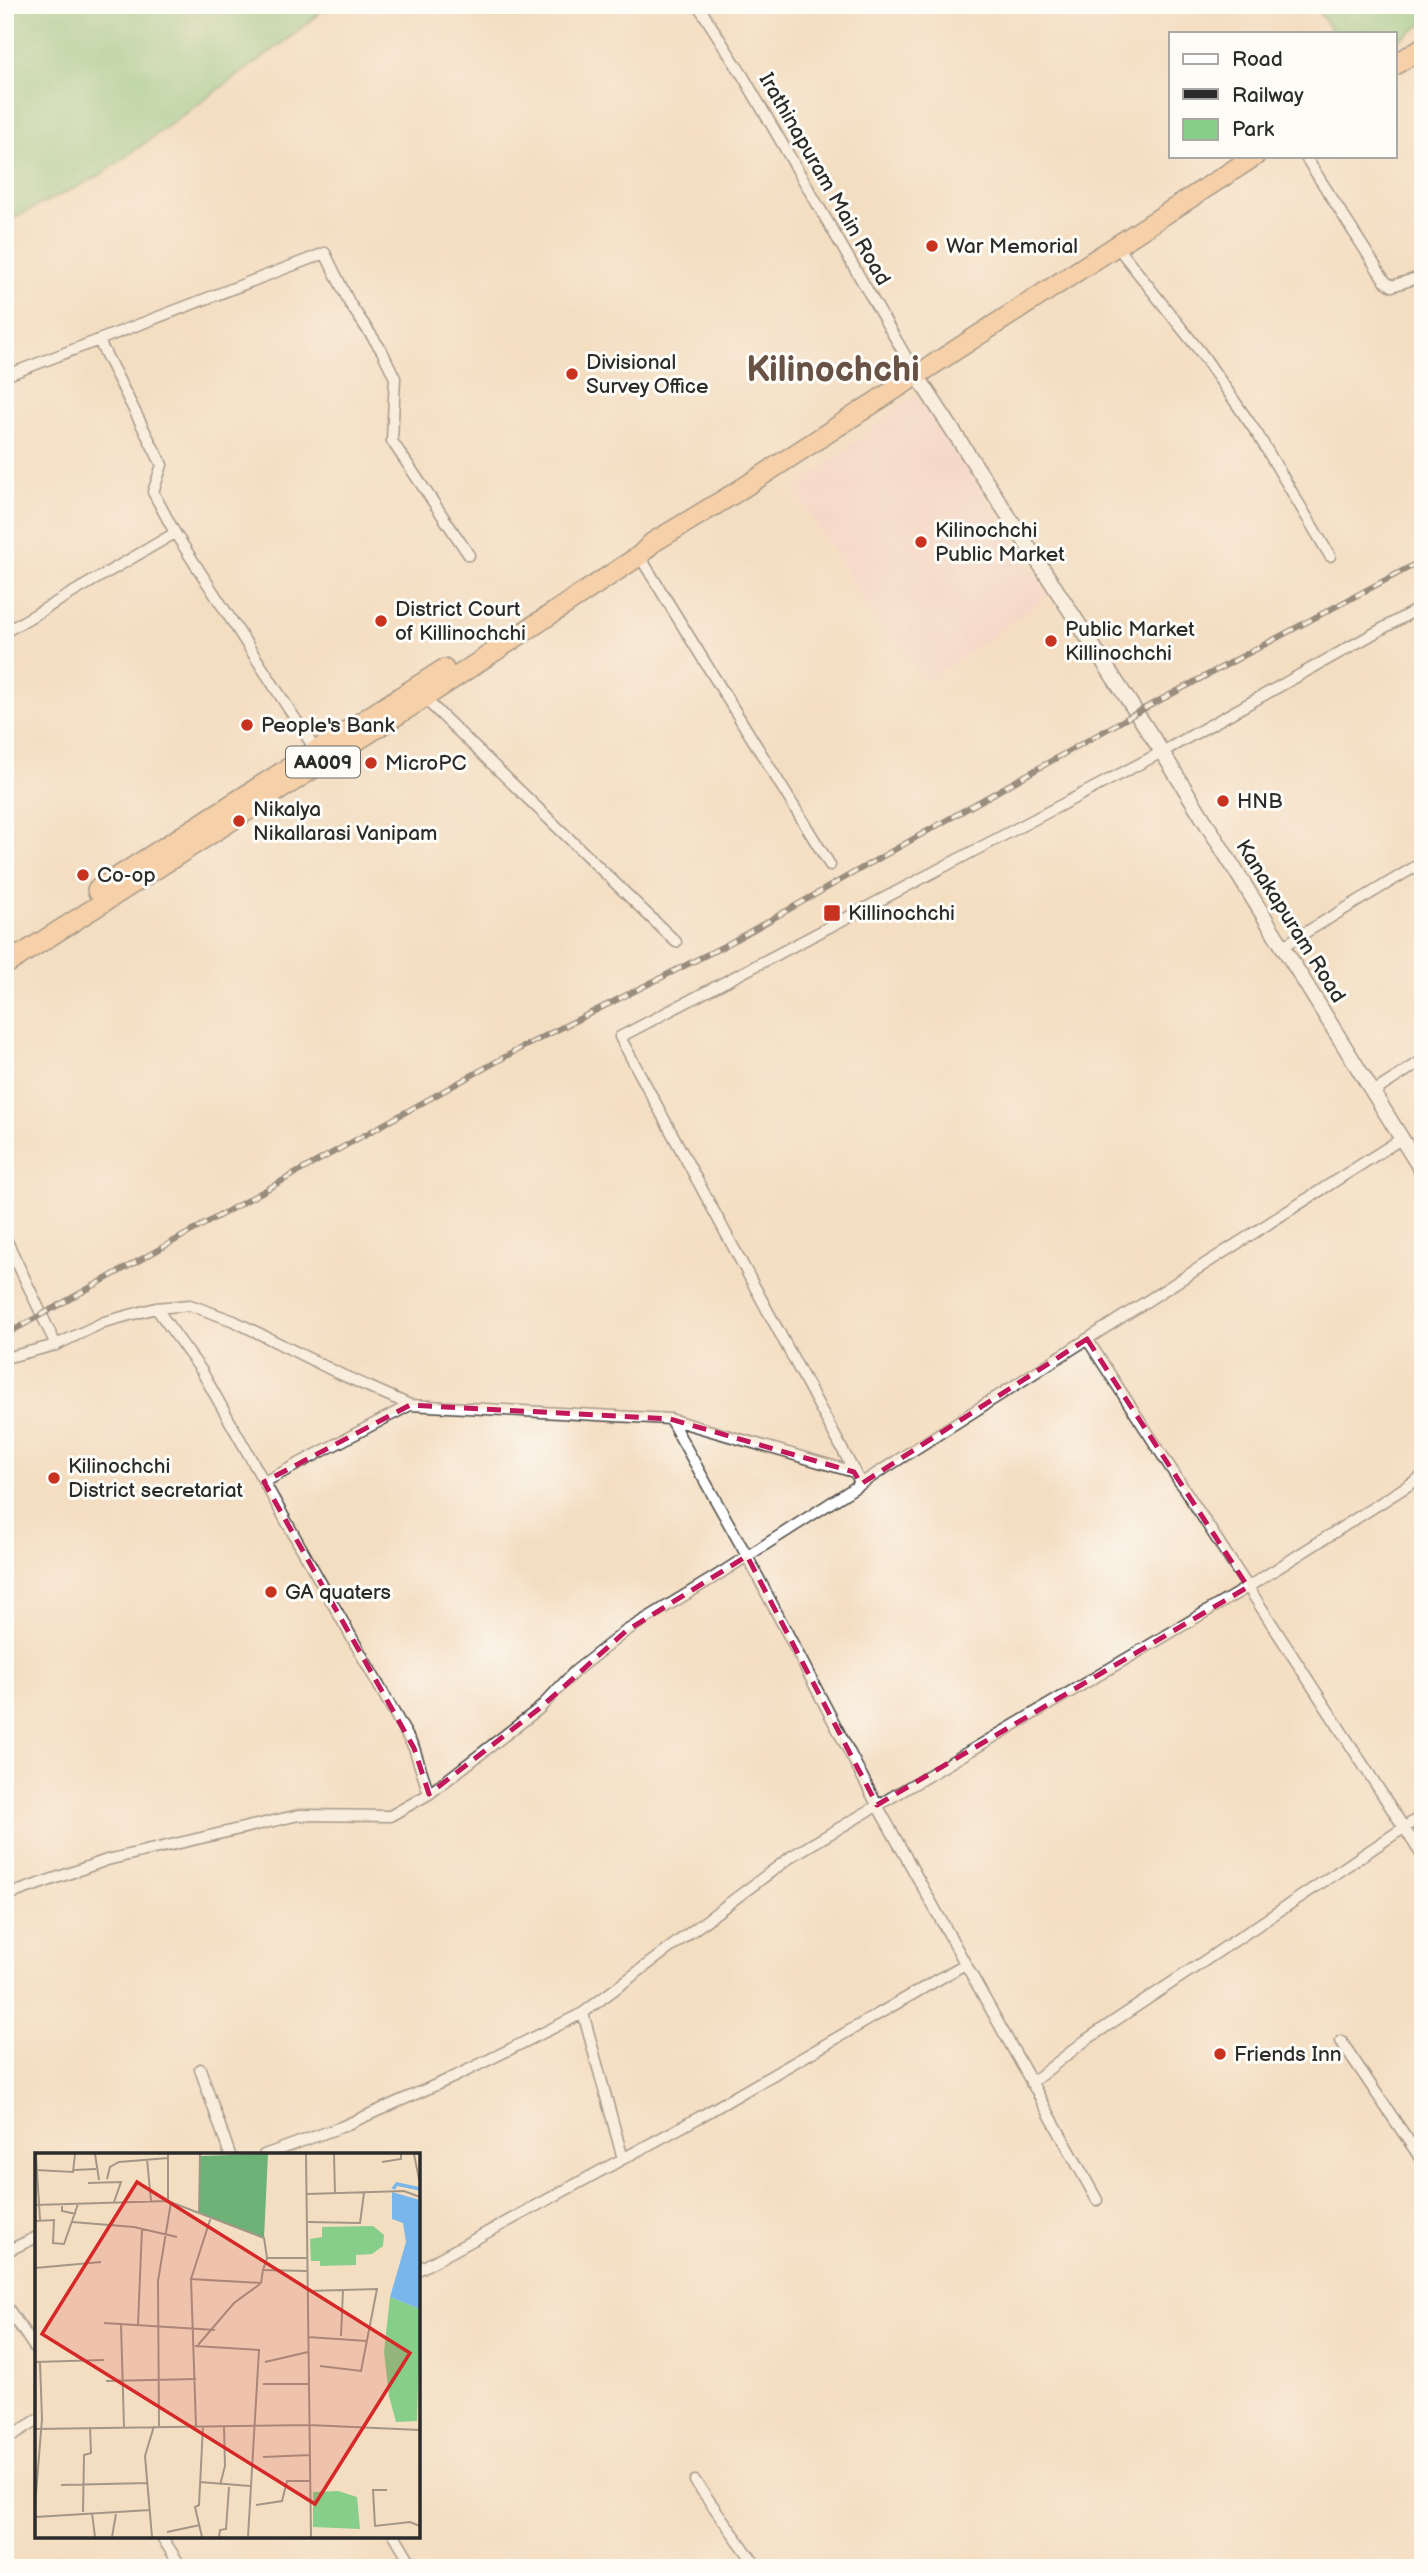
<svg xmlns="http://www.w3.org/2000/svg" width="1428" height="2573" font-family="'Balsamiq Sans',sans-serif">
	<style>
		.built { fill: #f7d0ce }
		.green { fill: #86ce8a; stroke: #587c5a; stroke-width: 2 }
		.lines { fill: none; stroke-linecap: round; stroke-linejoin: round }
		.minor-casing { stroke: #494642; stroke-width: 13 }
		.tertiary-casing { stroke: #494642; stroke-width: 17 }
		.trunk-casing { stroke: #494642; stroke-width: 22 }
		.minor { stroke: #fff; stroke-width: 10 }
		.tertiary { stroke: #fff; stroke-width: 14 }
		.trunk { stroke: #f7be87; stroke-width: 19 }
		.rail-casing { stroke: #2b2b2b; stroke-width: 6 }
		.rail { stroke: #fdfcf7; stroke-width: 3.5; stroke-dasharray: 10; stroke-linecap: butt }
		.marked { fill: none; stroke: #c2185b; stroke-width: 5; stroke-dasharray: 14 9; stroke-linejoin: round }
		.poi-dot { fill: #c8321e; stroke: #fdfcf7; stroke-width: 2.5 }
		.labels { text-anchor: middle; stroke-width: 6; stroke-linejoin: round; paint-order: stroke }
		.shield { fill: #fdfcf7; stroke: #6a6a68; stroke-width: 2 }
		.shield-label { font-size: 19px; font-weight: bold; fill: #2b2b2b }
		.street-label { font-size: 21px; fill: #2b2b2b; stroke: #fdfcf7 }
		.poi-label { font-size: 21px; fill: #2b2b2b; stroke: #fdfcf7; text-anchor: start }
		.town-label { font-size: 35px; font-weight: bold; fill: #685245; stroke: #fdfcf7 }
		.inset-river { fill: none; stroke: #78b6eb; stroke-width: 3.5 }
		.inset-road { fill: none; stroke: #a49686; stroke-width: 2 }
		.view { fill: #d62828; fill-opacity: 0.15; stroke: #d62828; stroke-width: 3.5 }
		.inset-edge { fill: none; stroke: #2b2b2b; stroke-width: 3.5 }
	</style>
	<rect width="100%" height="100%" fill="#fdfcf7"/>
	<filter id="ink" filterUnits="userSpaceOnUse"><feTurbulence type="fractalNoise" baseFrequency=".0143" numOctaves="2"/><feDisplacementMap in="SourceGraphic" scale="14" xChannelSelector="R" yChannelSelector="G"/><feConvolveMatrix kernelMatrix="1 2 1 2 8 2 1 2 1" color-interpolation-filters="sRGB"/></filter>
	<filter id="wash" filterUnits="userSpaceOnUse"><feTurbulence type="fractalNoise" baseFrequency=".00686" numOctaves="4" result="noise"/><feDisplacementMap in="SourceGraphic" scale="28" xChannelSelector="R" yChannelSelector="G"/><feGaussianBlur stdDeviation="1.57" result="paint"/><feColorMatrix in="noise" values="0 0 0 0 0 0 0 0 0 0 0 0 0 0 0 0 0 1.4 0 .05"/><feComposite in="paint" operator="in"/></filter>
	<g filter="url(#wash)">
		<rect width="100%" height="100%" fill="#f4dec2"/>
		<path class="built" d="M 917,393 L 1049,595 L 928,682 L 869,609 L 795,490 Z"/>
		<path class="green" d="M 5,5 L 329,5 L 291,37 L 99,176 L 5,222 Z
			M 1314,5 L 1423,5 L 1423,24 L 1395,42 L 1395,33 L 1333,33 Z"/>
	</g>
	<g filter="url(#ink)">
		<g class="lines">
			<defs>
				<path id="minor" d="M 698,5 L 743,76 L 916,374
					M 1305,156 L 1385,281 L 1392,286 L 1423,276
					M 1115,244 L 1202,354 L 1258,435 L 1330,556
					M 99,341 L 162,465 L 153,492 L 175,533 L 318,754
					M 5,376 L 325,253 L 350,304 L 382,351 L 395,378 L 392,441 L 469,555
					M 637,552 L 830,865
					M 5,632 L 175,533
					M 424,698 L 676,942
					M 5,938 L 18,957
					M 1283,946 L 1423,862
					M 1372,1093 L 1423,1060
					M 5,1237 L 56,1345 L 5,1358
					M 156,1308 L 190,1305 L 234,1321 L 340,1374 L 410,1405 L 670,1419 L 854,1472
					M 1087,1339 L 1423,1857
					M 670,1419 L 747,1556 L 877,1805 L 1097,2200
					M 264,1482 L 410,1405
					M 861,1484 L 620,1037 L 1162,752 L 1423,606
					M 429,1794 L 540,1708 L 575,1671 L 626,1631 L 713,1578 L 1401,1139
					M 5,1896 L 107,1860 L 299,1815 L 390,1816 L 429,1794 L 414,1748 L 201,1370 L 156,1308 L 104,1322 L 56,1345
					M 583,2013 L 623,2159
					M 1341,2041 L 1423,2162
					M 200,2069 L 230,2155
					M 1031,2083 L 1086,2040 L 1423,1815
					M 264,2155 L 341,2127 L 454,2077 L 583,2013 L 792,1856 L 1248,1587 L 1423,1476
					M 5,2252 L 37,2237
					M 418,2270 L 698,2118 L 965,1964
					M 5,2304 L 37,2351
					M 5,2440 L 37,2420
					M 695,2481 L 758,2568
					M 161,2536 L 182,2568
					M 395,2536 L 414,2568"/>
				<path id="tertiary" d="M 916,374 L 1162,752 L 1423,1173"/>
				<path id="trunk" d="M 1395,65 L 1423,47
					M 97,890 L 444,669
					M 5,965 L 424,698 L 639,556 L 652,543 L 735,493 L 1255,156"/>
			</defs>
			<use href="#minor" class="minor-casing"/>
			<use href="#tertiary" class="tertiary-casing"/>
			<use href="#trunk" class="trunk-casing"/>
			<use href="#minor" class="minor"/>
			<use href="#tertiary" class="tertiary"/>
			<use href="#trunk" class="trunk"/>
			<defs>
				<path id="rail" d="M 5,1335 L 519,1049 L 726,945 L 1136,713 L 1423,560"/>
			</defs>
			<use href="#rail" class="rail-casing"/>
			<use href="#rail" class="rail"/>
		</g>
	</g>
	<path d="M0 0H1428V2573H0ZM 1087,1339 L 1248,1587 L 877,1805 L 747,1556 L 626,1631 L 540,1708 L 429,1794 L 414,1748 L 264,1482 L 410,1405 L 670,1419 L 854,1472 L 861,1484 Z" fill="#f4dec2" fill-opacity=".55" fill-rule="evenodd"/>
	<path class="marked" d="M 1087,1339 L 1248,1587 L 877,1805 L 747,1556 L 626,1631 L 540,1708 L 429,1794 L 414,1748 L 264,1482 L 410,1405 L 670,1419 L 854,1472 L 861,1484 Z"/>
	<g class="poi-dot">
		<circle cx="932" cy="246" r="7"/>
		<circle cx="572" cy="374" r="7"/>
		<circle cx="921" cy="542" r="7"/>
		<circle cx="381" cy="621" r="7"/>
		<circle cx="1051" cy="641" r="7"/>
		<circle cx="247" cy="725" r="7"/>
		<circle cx="371" cy="763" r="7"/>
		<circle cx="1223" cy="801" r="7"/>
		<circle cx="239" cy="821" r="7"/>
		<circle cx="83" cy="875" r="7"/>
		<rect x="823" y="904" width="18" height="18" rx="3.5"/>
		<circle cx="54" cy="1478" r="7"/>
		<circle cx="271" cy="1592" r="7"/>
		<circle cx="1220" cy="2054" r="7"/>
	</g>
	<g class="labels">
		<rect class="shield" x="286" y="746.5" width="74" height="31" rx="5"/>
		<g class="shield-label">
			<text x="323" y="769">AA009</text>
		</g>
		<g class="street-label">
			<text transform="translate(825 179) rotate(60)" y="7">Irathinapuram Main Road</text>
			<text transform="translate(1291 921) rotate(58)" y="7">Kanakapuram Road</text>
		</g>
		<g class="poi-label">
			<text x="946" y="253">War Memorial</text>
			<text x="586" y="369">Divisional<tspan x="586" dy="24">Survey Office</tspan></text>
			<text x="935" y="537">Kilinochchi<tspan x="935" dy="24">Public Market</tspan></text>
			<text x="395" y="616">District Court<tspan x="395" dy="24">of Killinochchi</tspan></text>
			<text x="1065" y="636">Public Market<tspan x="1065" dy="24">Killinochchi</tspan></text>
			<text x="261" y="732">People's Bank</text>
			<text x="385" y="770">MicroPC</text>
			<text x="1237" y="808">HNB</text>
			<text x="253" y="816">Nikalya<tspan x="253" dy="24">Nikallarasi Vanipam</tspan></text>
			<text x="97" y="882">Co-op</text>
			<text x="848" y="920">Killinochchi</text>
			<text x="68" y="1473">Kilinochchi<tspan x="68" dy="24">District secretariat</tspan></text>
			<text x="285" y="1599">GA quaters</text>
			<text x="1234" y="2061">Friends Inn</text>
		</g>
		<g class="town-label">
			<text x="833" y="381">Kilinochchi</text>
		</g>
	</g>
	<g transform="translate(35 2153)">
		<rect width="385" height="385" fill="#f4dec2"/>
		<path d="M 338,73 L 349,82 L 348,93 L 337,101 L 321,102 L 321,112 L 285,113 L 285,108 L 276,108 L 275,86 L 287,84 L 287,74 ZM 355,144 L 385,156 L 382,268 L 361,269 L 354,243 L 349,199 ZM 303,338 L 322,344 L 325,376 L 278,374 L 278,339 Z" fill="#86ce8a"/>
		<path d="M 233,1 L 229,85 L 164,60 L 164,3 Z" fill="#6cb176"/>
		<path d="M 357,39 L 385,47 L 385,156 L 355,144 L 371,89 L 368,70 L 357,66 Z" fill="#78b6eb"/>
		<path class="inset-river" d="M 358,36 L 362,31 L 385,36"/>
		<path class="inset-road" d="M 1,1 L 5,67M 60,1 L 64,27M 271,1 L 276,384M 299,1 L 300,41M 379,1 L 385,31M 112,6 L 116,48M 347,9 L 366,6 L 366,1M 1,17 L 38,19 L 40,1M 39,17 L 61,16M 72,26 L 75,14 L 84,9 L 133,5M 53,30 L 86,29 L 79,49M 272,41 L 369,38 L 385,44M 133,48 L 133,1M 27,51 L 27,58 L 41,61M 0,52 L 133,48 L 229,85 L 232,105M 164,60 L 165,1M 176,64 L 156,126 L 226,130 L 228,117M 0,68 L 19,67 L 18,90 L 29,91 L 43,51M 37,69 L 99,74 L 142,84M 273,69 L 325,70 L 329,40M 0,115 L 66,109M 272,118 L 228,117 L 232,105 L 272,105M 156,126 L 161,273M 273,138 L 342,136 L 326,218 L 285,213M 69,170 L 180,177M 86,171 L 89,274M 103,172 L 107,76M 306,183 L 308,137M 273,184 L 332,188M 163,192 L 199,150 L 225,131M 160,193 L 224,197 L 213,384M 0,209 L 69,207M 230,209 L 273,199M 71,228 L 161,226M 228,231 L 273,231M 124,273 L 123,128 L 136,49M 0,276 L 274,272 L 385,277M 228,304 L 275,302M 165,329 L 215,333M 26,332 L 113,330M 185,332 L 190,313 L 189,273M 352,337 L 338,337 L 340,373 L 375,369 L 385,373 L 385,382M 221,352 L 247,348 L 252,328 L 275,328M 0,353 L 7,266 L 5,209M 48,359 L 49,302 L 56,300 L 55,274M 57,360 L 60,384M 0,364 L 115,357M 132,379 L 165,372M 77,384 L 81,361M 117,384 L 110,303 L 119,273M 167,384 L 160,354 L 164,352 L 168,273M 184,384 L 185,377 L 191,376 L 194,334"/>
		<path class="view" d="M 102,29 L 375,200 L 280,351 L 7,181 Z"/>
		<rect width="385" height="385" class="inset-edge"/>
	</g>
	<rect width="1428" height="2573" fill="none" stroke="#fdfcf7" stroke-width="28"/>
	<rect x="1169" y="32" width="228" height="126" fill="#fdfcf7" stroke="#a9a8a5" stroke-width="2"/>
	<rect x="1183" y="54" width="35" height="10" fill="#ffffff" stroke="#a9a8a5" stroke-width="2"/>
	<text x="1232" y="66" font-size="21" fill="#2b2b2b">Road</text>
	<rect x="1183" y="89" width="35" height="10" fill="#2b2b2b" stroke="#a9a8a5" stroke-width="2"/>
	<text x="1232" y="102" font-size="21" fill="#2b2b2b">Railway</text>
	<rect x="1183" y="119" width="35" height="21" fill="#86ce8a" stroke="#a9a8a5" stroke-width="2"/>
	<text x="1232" y="136" font-size="21" fill="#2b2b2b">Park</text>
</svg>
